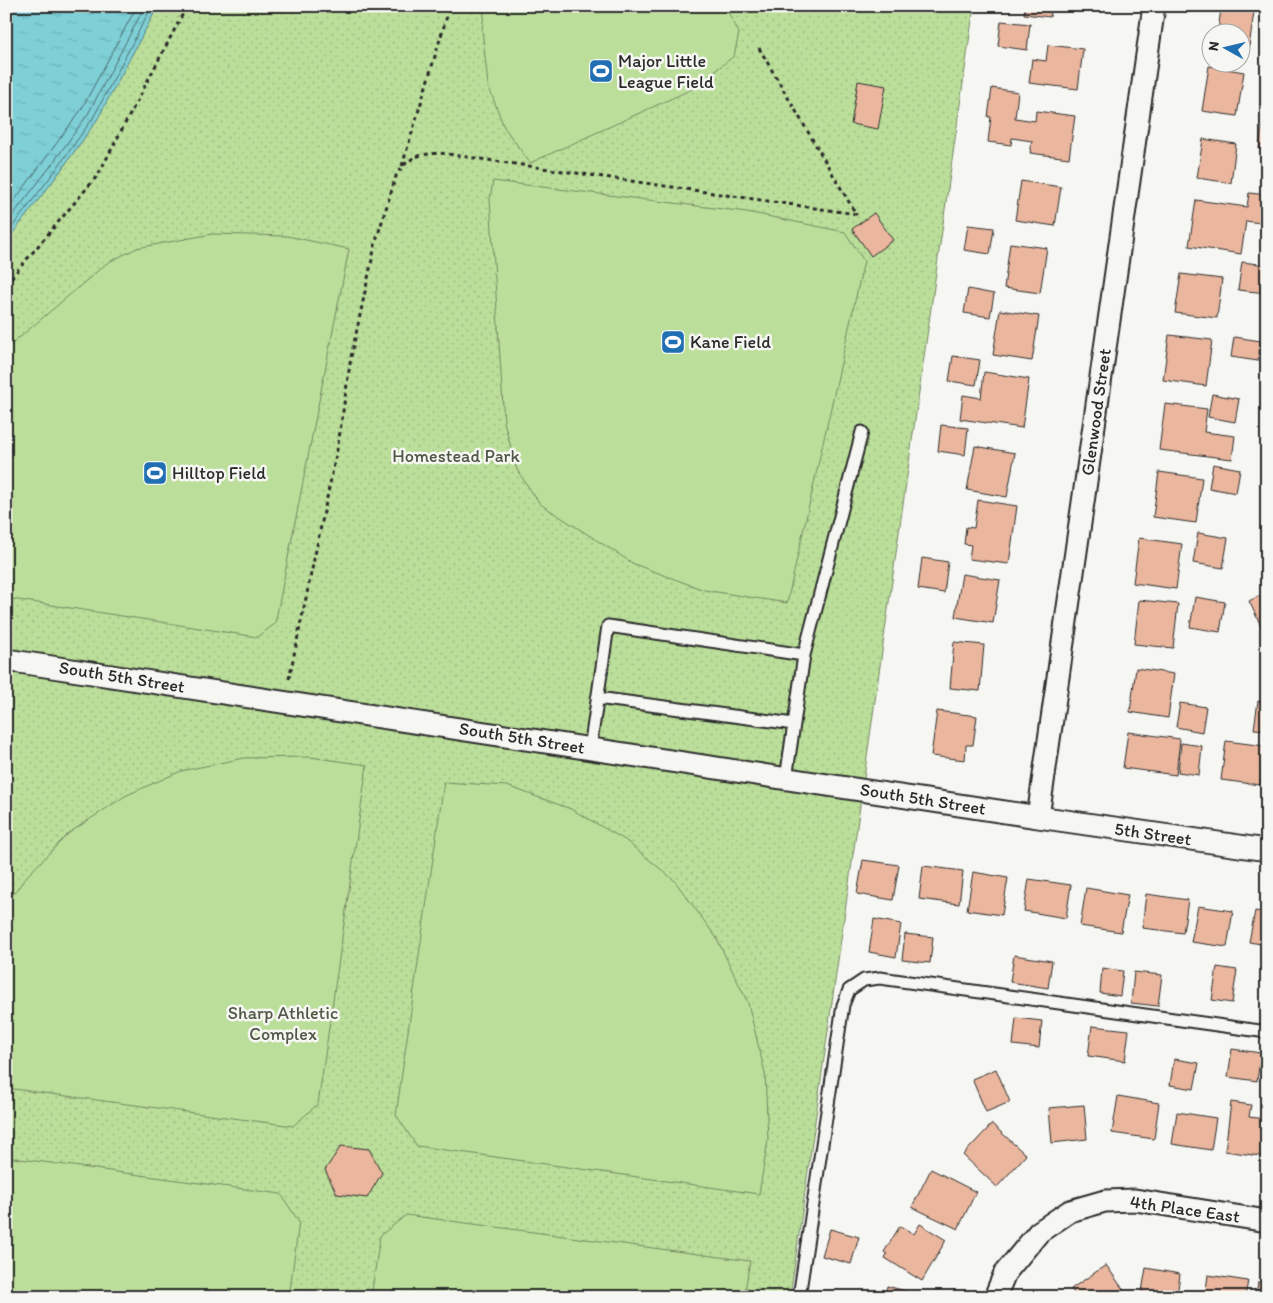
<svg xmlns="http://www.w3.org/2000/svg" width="1273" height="1303" font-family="Itim,sans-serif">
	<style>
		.park { fill: url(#park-dots); stroke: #738562 }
		.pitch { fill: #bbdf9a; stroke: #738562 }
		.water { fill: url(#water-ripples); stroke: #5d8d92 }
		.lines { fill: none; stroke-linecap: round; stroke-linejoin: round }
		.shore { stroke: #4c6d6f; stroke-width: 1 }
		.building { fill: #eab69d; stroke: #2b2b2b }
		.service-casing { stroke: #2b2b2b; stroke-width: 15 }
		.minor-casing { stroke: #2b2b2b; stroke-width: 25 }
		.path { stroke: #2b2b2b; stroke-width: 3; stroke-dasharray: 4 4; stroke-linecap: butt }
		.service { stroke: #f6f6f2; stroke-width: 11 }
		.minor { stroke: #f6f6f2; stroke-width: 21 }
		.labels { text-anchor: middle; stroke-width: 5; stroke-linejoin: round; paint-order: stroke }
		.poi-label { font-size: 18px; fill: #2b2b2b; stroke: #f6f6f2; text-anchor: start }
		.street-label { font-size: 18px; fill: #2b2b2b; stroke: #f6f6f2 }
		.park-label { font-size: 18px; fill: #4f5847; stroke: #f6f6f2 }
	</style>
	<defs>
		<pattern id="park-dots" width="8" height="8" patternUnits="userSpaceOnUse" patternTransform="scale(1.25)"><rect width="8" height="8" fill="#bbdf9a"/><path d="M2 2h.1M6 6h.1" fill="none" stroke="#a1c085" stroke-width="1.8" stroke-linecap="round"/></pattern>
		<pattern id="water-ripples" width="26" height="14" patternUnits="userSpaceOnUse" patternTransform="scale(1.25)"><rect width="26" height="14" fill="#7ecfd6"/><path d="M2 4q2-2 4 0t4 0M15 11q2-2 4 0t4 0" fill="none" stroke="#6db2b8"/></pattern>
	</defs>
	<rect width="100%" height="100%" fill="#f6f6f2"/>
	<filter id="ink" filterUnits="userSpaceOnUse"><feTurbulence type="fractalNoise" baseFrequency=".02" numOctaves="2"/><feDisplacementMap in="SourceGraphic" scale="10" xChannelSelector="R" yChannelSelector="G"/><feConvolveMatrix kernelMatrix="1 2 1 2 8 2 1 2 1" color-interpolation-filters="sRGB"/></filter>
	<g filter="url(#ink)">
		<path class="park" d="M 158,6 L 974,6 L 790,1297 L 6,1297 L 6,242 L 59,173 L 97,120 Z"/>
		<path class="pitch" d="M 485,6 L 725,6 L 739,33 L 734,56 L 690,90 L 530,163 L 504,127 L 488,85 L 482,29 Z
			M 493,181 L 747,212 L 845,232 L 864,261 L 787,603 L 704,590 L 634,564 L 540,504 L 517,470 L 504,422 L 490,199 Z
			M 212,234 L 287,236 L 349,249 L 275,624 L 257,637 L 6,598 L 6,349 L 107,263 L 137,248 Z
			M 310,757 L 367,765 L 318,1104 L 293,1126 L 6,1088 L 6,904 L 27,876 L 69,833 L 125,796 L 181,771 L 244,758 Z
			M 444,782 L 507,786 L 571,809 L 625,840 L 674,880 L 716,937 L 748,1003 L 765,1073 L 768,1140 L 759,1194 L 417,1146 L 396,1115 Z
			M 6,1157 L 281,1194 L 299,1222 L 289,1297 L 6,1297 Z
			M 406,1215 L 750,1261 L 744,1297 L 371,1297 L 380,1236 Z"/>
		<path class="water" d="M 6,6 L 158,6 L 97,120 L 59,173 L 6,242 Z"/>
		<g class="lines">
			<path class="shore" d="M 6,212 L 81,110 L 137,6
				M 6,224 L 50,167 L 88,114 L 145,6
				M 6,235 L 55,171 L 93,118 L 152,6"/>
		</g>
		<path class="building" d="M 1025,6 L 1052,6 L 1050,17 L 1024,14 Z
			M 1221,8 L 1254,12 L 1249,47 L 1240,46 L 1240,32 L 1218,32 Z
			M 1001,21 L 1030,24 L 1027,50 L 998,46 Z
			M 1048,45 L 1083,49 L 1078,89 L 1029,83 L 1032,59 L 1046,61 Z
			M 1209,66 L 1244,72 L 1237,116 L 1202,111 Z
			M 858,81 L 886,86 L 878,129 L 851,124 Z
			M 992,88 L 1018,92 L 1015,118 L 1035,121 L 1036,111 L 1075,116 L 1069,158 L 1030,153 L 1032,141 L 1012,138 L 1011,145 L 988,142 L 991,117 L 988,117 Z
			M 1262,127 L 1267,128 L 1267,150 L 1259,149 Z
			M 1203,139 L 1236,144 L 1231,183 L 1197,178 Z
			M 1021,181 L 1061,187 L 1055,226 L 1015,220 Z
			M 1249,193 L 1267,195 L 1267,224 L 1246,221 L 1241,254 L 1189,246 L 1196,200 L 1247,207 Z
			M 874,213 L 893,240 L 871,256 L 852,229 Z
			M 968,225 L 994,228 L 990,254 L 964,250 Z
			M 1010,243 L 1047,248 L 1040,293 L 1004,288 Z
			M 1242,262 L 1267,265 L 1267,293 L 1238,290 Z
			M 1181,274 L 1222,279 L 1217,318 L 1175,313 Z
			M 968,289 L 994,294 L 990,317 L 964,313 Z
			M 1000,310 L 1039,316 L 1032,361 L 993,355 Z
			M 1169,335 L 1212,340 L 1206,386 L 1163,380 Z
			M 1234,337 L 1261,341 L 1258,361 L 1231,357 Z
			M 953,356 L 980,360 L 976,385 L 949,381 Z
			M 984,372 L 1029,379 L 1022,428 L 960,419 L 963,395 L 981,398 Z
			M 1212,394 L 1239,399 L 1235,422 L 1208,417 Z
			M 1165,404 L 1207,409 L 1204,432 L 1235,436 L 1232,459 L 1159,450 Z
			M 941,425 L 968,428 L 965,455 L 938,451 Z
			M 975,446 L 1015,453 L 1007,497 L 967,490 Z
			M 1213,464 L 1240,469 L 1236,493 L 1209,488 Z
			M 1159,472 L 1202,478 L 1196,523 L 1153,517 Z
			M 978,500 L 1017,506 L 1009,564 L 969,559 L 971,545 L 964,544 L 966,527 L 974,528 Z
			M 1198,533 L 1228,538 L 1223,568 L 1193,563 Z
			M 1139,538 L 1182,544 L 1176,589 L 1133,583 Z
			M 922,558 L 948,562 L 944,593 L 918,589 Z
			M 962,574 L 1000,580 L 993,623 L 955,617 Z
			M 1267,592 L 1267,626 L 1262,628 L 1249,601 Z
			M 1195,597 L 1225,602 L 1220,632 L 1190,627 Z
			M 1139,600 L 1178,604 L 1173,648 L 1134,644 Z
			M 954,642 L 984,645 L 980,691 L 950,688 Z
			M 1136,668 L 1174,674 L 1168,718 L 1130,712 Z
			M 1258,701 L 1267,703 L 1267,730 L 1254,729 Z
			M 1180,703 L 1206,707 L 1202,732 L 1176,727 Z
			M 937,711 L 977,716 L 973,745 L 966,745 L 965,760 L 931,756 Z
			M 1128,732 L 1180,739 L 1176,775 L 1123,768 Z
			M 1226,741 L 1265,746 L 1260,785 L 1221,780 Z
			M 1181,743 L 1202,746 L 1199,775 L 1178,772 Z
			M 863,860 L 899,865 L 893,900 L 857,894 Z
			M 923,866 L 963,871 L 959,904 L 919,899 Z
			M 973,872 L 1008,878 L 1002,915 L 967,910 Z
			M 1029,879 L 1071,885 L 1066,918 L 1024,911 Z
			M 1086,888 L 1128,895 L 1121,932 L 1080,926 Z
			M 1146,894 L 1188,900 L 1183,933 L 1142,928 Z
			M 1198,906 L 1233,911 L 1227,947 L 1191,942 Z
			M 1255,911 L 1267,913 L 1267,945 L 1249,942 Z
			M 874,919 L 901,924 L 896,957 L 869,952 Z
			M 905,934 L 933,937 L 930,963 L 902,960 Z
			M 1014,955 L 1052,961 L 1048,988 L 1010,982 Z
			M 1217,967 L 1237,970 L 1232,1003 L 1212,1000 Z
			M 1102,968 L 1123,971 L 1120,996 L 1100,993 Z
			M 1134,972 L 1162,975 L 1158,1006 L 1131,1003 Z
			M 1016,1018 L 1042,1021 L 1039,1048 L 1013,1045 Z
			M 1092,1026 L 1129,1030 L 1125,1061 L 1088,1056 Z
			M 1232,1049 L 1261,1053 L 1257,1081 L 1228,1077 Z
			M 1174,1059 L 1199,1063 L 1194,1089 L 1170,1085 Z
			M 996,1069 L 1010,1102 L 986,1112 L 972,1079 Z
			M 1118,1096 L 1159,1103 L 1154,1139 L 1112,1133 Z
			M 1231,1102 L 1251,1105 L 1249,1117 L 1267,1119 L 1266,1157 L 1225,1151 Z
			M 1084,1105 L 1087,1139 L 1052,1143 L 1049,1108 Z
			M 1177,1112 L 1216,1118 L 1211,1150 L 1172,1144 Z
			M 992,1124 L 1026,1155 L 997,1187 L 963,1155 Z
			M 341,1146 L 369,1149 L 382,1173 L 367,1198 L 337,1194 L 325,1170 Z
			M 931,1169 L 976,1192 L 958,1229 L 912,1207 Z
			M 920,1224 L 946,1240 L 922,1281 L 885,1258 L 887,1254 L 884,1252 L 900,1226 L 914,1234 Z
			M 830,1229 L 859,1237 L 851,1264 L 822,1256 Z
			M 1106,1265 L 1125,1292 L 1119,1297 L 1077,1297 L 1071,1289 Z
			M 1146,1268 L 1180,1274 L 1177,1297 L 1141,1297 Z
			M 1208,1275 L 1248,1281 L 1245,1297 L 1205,1297 Z
			M 1258,1282 L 1267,1283 L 1267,1297 L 1256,1297 Z
			M 887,1286 L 920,1295 L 920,1297 L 885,1297 Z"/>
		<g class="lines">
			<defs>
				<path id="service" d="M 804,655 L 862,432
					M 597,698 L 794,724
					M 590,749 L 608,626 L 804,655 L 786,779
					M 799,1297 L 843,1005 L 849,990 L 864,980 L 880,978 L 1267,1032"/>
				<path id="minor" d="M 6,660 L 1038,817 L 1267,850
					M 1038,817 L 1154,6
					M 995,1297 L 1005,1273 L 1039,1232 L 1070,1211 L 1105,1201 L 1135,1200 L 1267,1221"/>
			</defs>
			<use href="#service" class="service-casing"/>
			<use href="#minor" class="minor-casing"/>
			<path class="path" d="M 402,166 L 450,6
				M 6,284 L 98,175 L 187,6
				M 289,679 L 338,445 L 351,357 L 376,241 L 396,176 C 407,157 419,154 440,153 L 856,214 L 759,48"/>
			<use href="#service" class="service"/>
			<use href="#minor" class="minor"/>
		</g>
	</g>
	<defs>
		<symbol id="stadium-square" viewBox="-11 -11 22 22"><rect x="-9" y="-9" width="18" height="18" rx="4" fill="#1f6fb2" stroke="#f6f6f2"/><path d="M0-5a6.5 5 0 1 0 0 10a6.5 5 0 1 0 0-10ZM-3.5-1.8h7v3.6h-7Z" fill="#fff"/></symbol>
	</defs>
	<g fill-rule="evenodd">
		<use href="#stadium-square" x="587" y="57" width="28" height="28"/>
		<use href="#stadium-square" x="659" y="328" width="28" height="28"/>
		<use href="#stadium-square" x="141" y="459" width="28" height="28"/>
	</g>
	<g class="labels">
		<g class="poi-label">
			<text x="618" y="67">Major Little<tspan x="618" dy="21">League Field</tspan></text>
			<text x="690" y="348">Kane Field</text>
			<text x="172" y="479">Hilltop Field</text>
		</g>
		<g class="street-label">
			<text transform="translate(1096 412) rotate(-82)" y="6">Glenwood Street</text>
			<text transform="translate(122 677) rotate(9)" y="6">South 5th Street</text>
			<text transform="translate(522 738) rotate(9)" y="6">South 5th Street</text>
			<text transform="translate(923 799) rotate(9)" y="6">South 5th Street</text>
			<text transform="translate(1153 834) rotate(8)" y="6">5th Street</text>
			<text transform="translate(1185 1209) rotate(8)" y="6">4th Place East</text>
		</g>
		<g class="park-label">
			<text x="456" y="462">Homestead Park</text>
			<text x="283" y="1019">Sharp Athletic<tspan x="283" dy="21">Complex</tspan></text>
		</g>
	</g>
	<rect width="1273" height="1303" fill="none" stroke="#f6f6f2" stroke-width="25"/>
	<rect x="12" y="12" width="1248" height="1278" fill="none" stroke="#2b2b2b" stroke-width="2" filter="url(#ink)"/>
	<g transform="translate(1226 48) rotate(278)"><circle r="24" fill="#f6f6f2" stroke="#a5a5a2"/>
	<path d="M0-4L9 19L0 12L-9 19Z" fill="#1f6fb2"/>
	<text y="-8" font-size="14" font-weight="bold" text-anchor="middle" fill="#2b2b2b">N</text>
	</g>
</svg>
